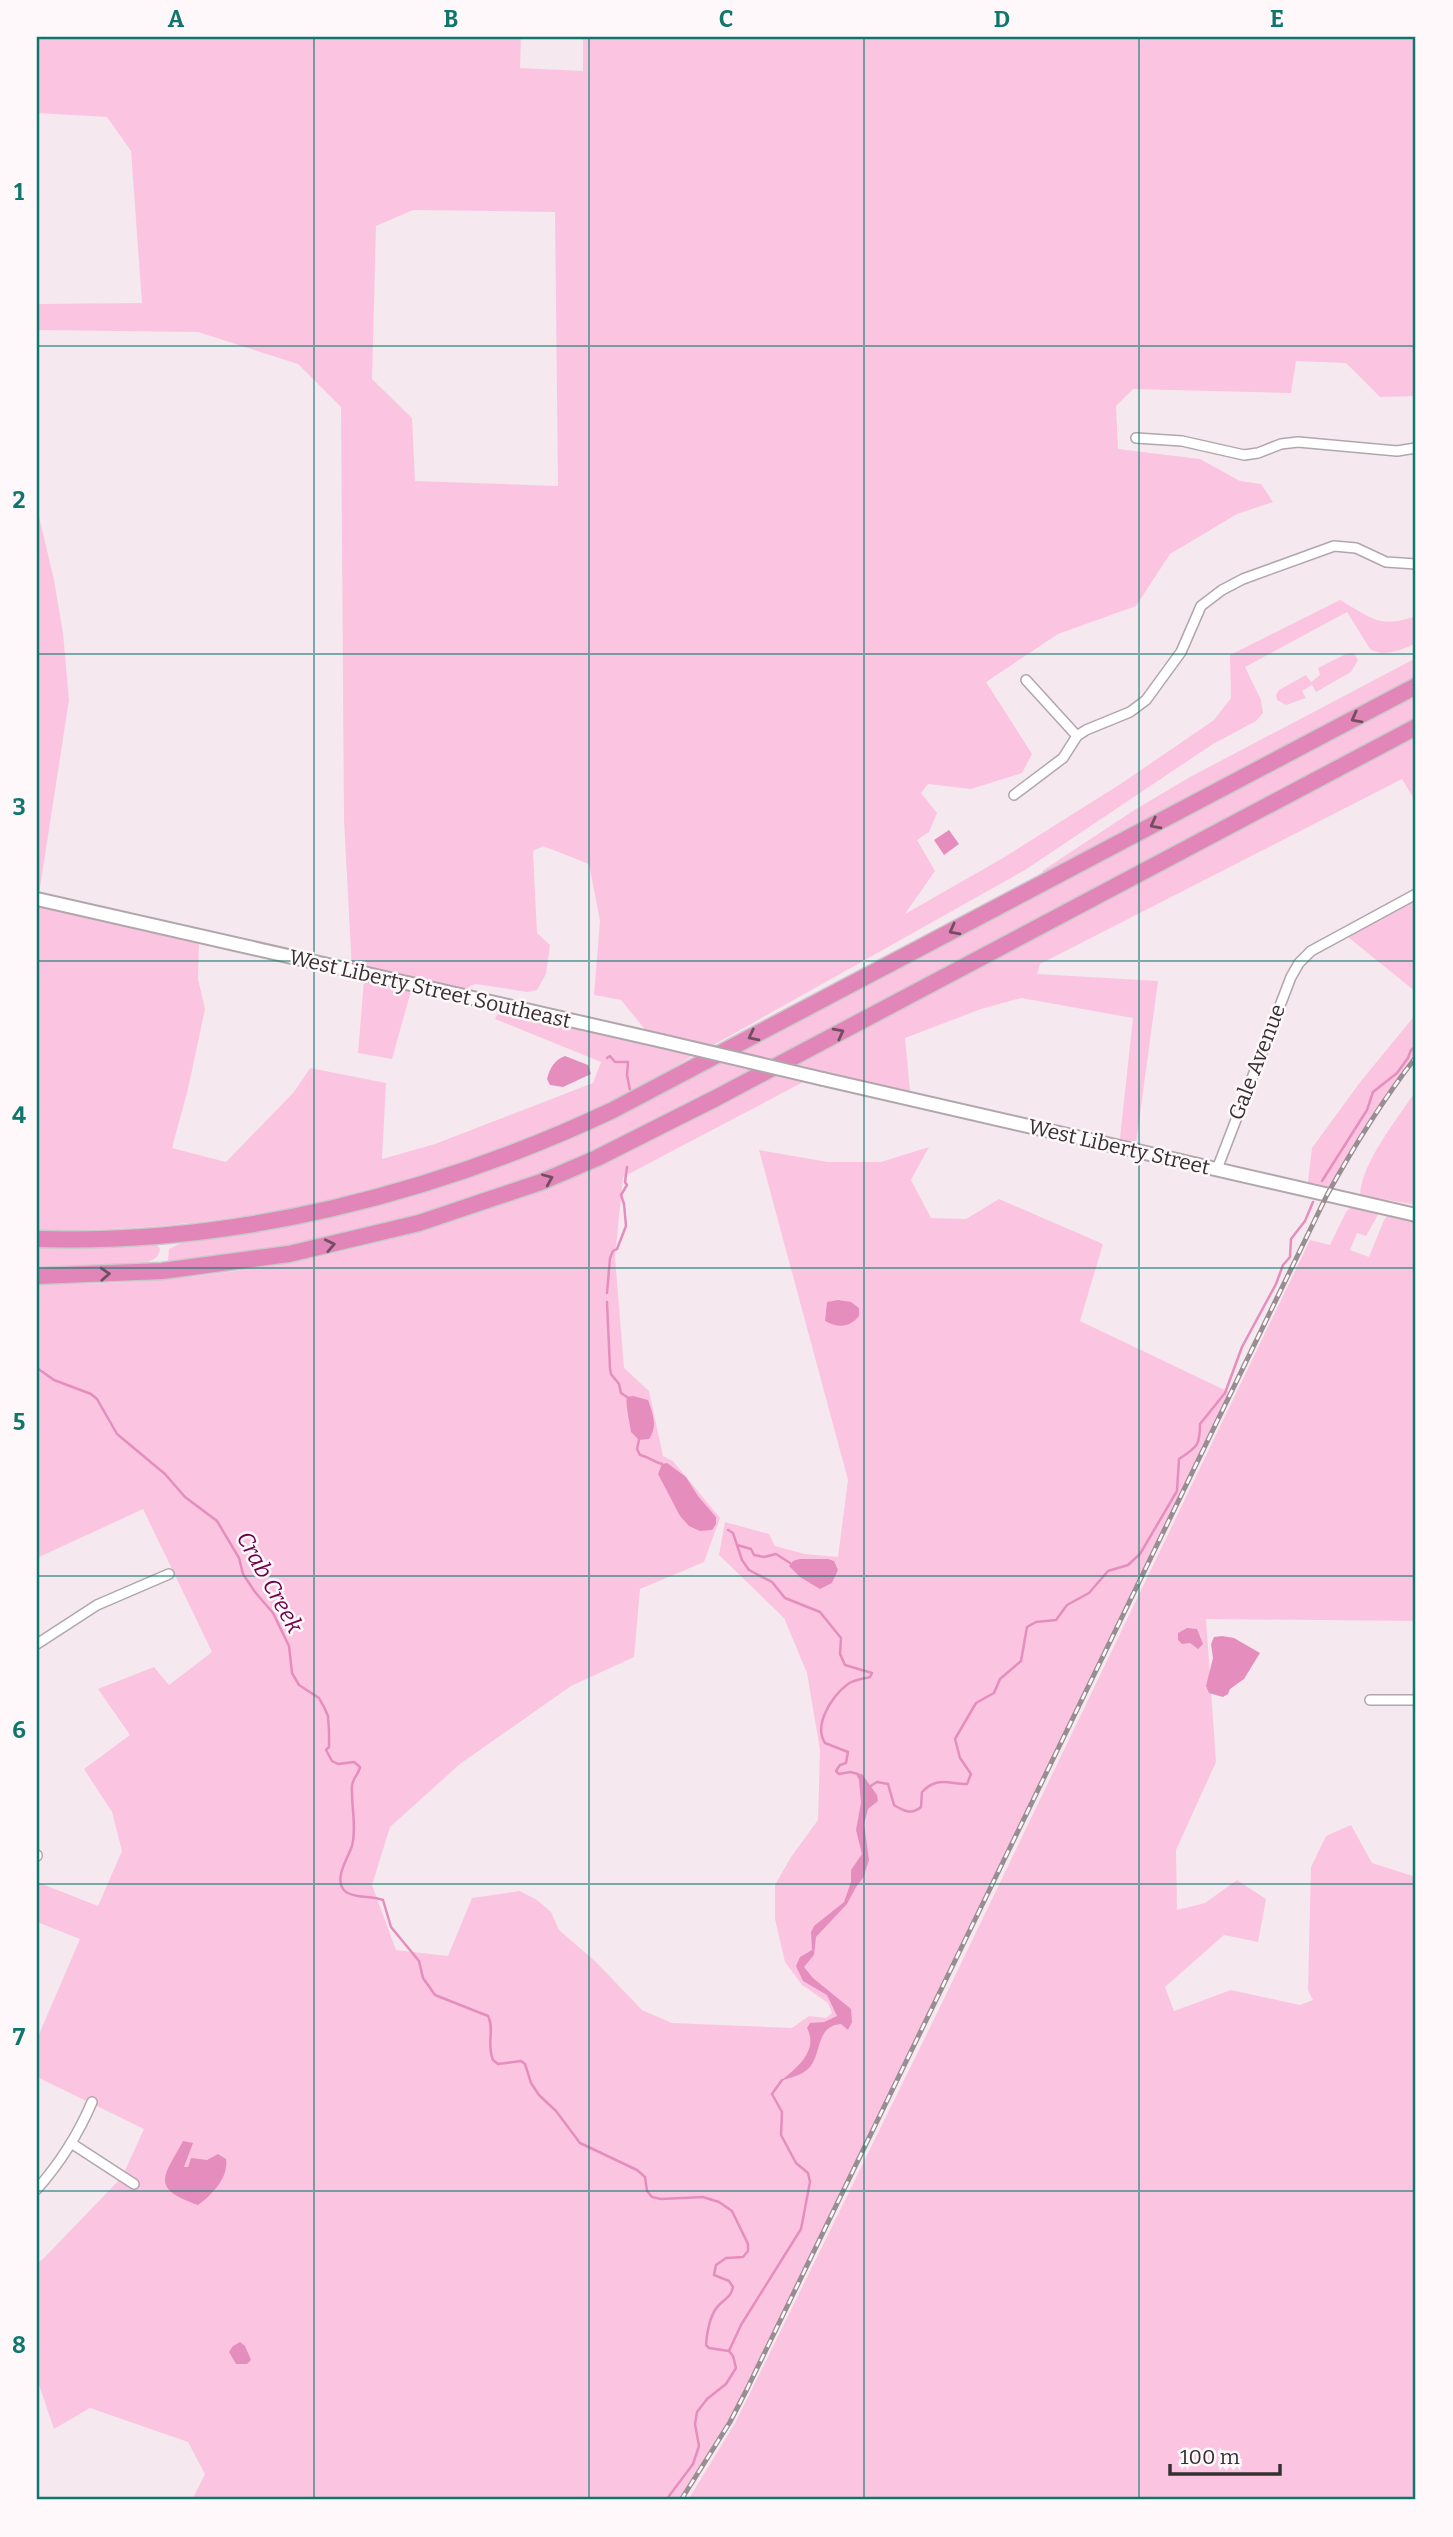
<svg xmlns="http://www.w3.org/2000/svg" width="1453" height="2537" font-family="Bitter,serif">
	<style>
		.green { fill: #fbc5e1; fill-rule: evenodd }
		.water { fill: #e58ebe }
		.lines { fill: none; stroke-linecap: round; stroke-linejoin: round }
		.stream { stroke: #e58ebe; stroke-width: 2.5 }
		.minor-casing { stroke: #b1a6ac; stroke-width: 12 }
		.secondary-casing { stroke: #b1a6ac; stroke-width: 16 }
		.motorway-casing { stroke: #cac9ca; stroke-width: 19 }
		.minor { stroke: #fff; stroke-width: 9 }
		.secondary { stroke: #fff; stroke-width: 12 }
		.motorway { stroke: #e285b8; stroke-width: 16 }
		.rail-casing { stroke: #978e92; stroke-width: 5 }
		.rail { stroke: #fff8fb; stroke-width: 2.5; stroke-dasharray: 8; stroke-linecap: butt }
		.secondary-bridge-casing { stroke: #b1a6ac; stroke-width: 16; stroke-linecap: butt }
		.secondary-bridge { stroke: #fff; stroke-width: 12 }
		.oneway { stroke: #724e61 }
		.grid { fill: none; stroke: #0f766e; stroke-width: 2; stroke-opacity: 0.55 }
		.labels { text-anchor: middle; stroke-width: 5; stroke-linejoin: round; paint-order: stroke }
		.street-label { font-size: 21px; fill: #353032; stroke: #fff8fb }
		.water-label { font-size: 23px; font-style: italic; fill: #6d004c; stroke: #fff8fb }
		.neatline { fill: none; stroke: #0f766e; stroke-width: 2.5 }
		.grid-label { font-size: 23px; text-anchor: middle; font-weight: bold; fill: #0f766e }
	</style>
	<rect width="100%" height="100%" fill="#f5e9ef"/>
	<path class="green" d="M 37,37 L 521,37 L 520,68 L 583,71 L 583,37 L 1416,37 L 1416,396 L 1380,397 L 1346,363 L 1296,361 L 1291,393 L 1133,389 L 1116,406 L 1118,449 L 1200,459 L 1240,481 L 1261,484 L 1273,502 L 1237,514 L 1170,554 L 1136,606 L 1058,634 L 986,682 L 1032,754 L 1022,773 L 971,789 L 928,784 L 921,793 L 937,813 L 929,832 L 917,840 L 935,871 L 905,914 L 1003,858 L 1122,783 L 1214,720 L 1231,698 L 1230,655 L 1340,600 C 1372,618 1379,629 1416,616 L 1416,644 C 1401,649 1385,658 1370,649 L 1347,612 L 1245,667 L 1261,700 L 1263,713 L 1256,721 L 1213,744 L 1025,870 L 710,1047 L 647,1032 L 621,1000 L 594,995 L 600,921 L 589,864 L 543,846 L 533,851 L 537,933 L 550,945 L 546,974 L 537,990 L 527,992 L 476,984 L 470,986 L 465,991 L 352,971 L 344,820 L 341,407 L 298,364 L 198,332 L 37,330 L 37,304 L 142,303 L 131,151 L 107,117 L 37,113 ZM 413,210 L 555,212 L 558,486 L 415,481 L 412,418 L 372,379 L 376,226 Z
		M 37,508 L 54,580 L 63,633 L 69,700 L 39,894 L 37,893 Z
		M 1354,653 L 1358,660 L 1351,672 L 1316,692 L 1312,685 L 1302,691 L 1306,698 L 1286,705 L 1277,700 L 1276,695 L 1279,690 L 1306,675 L 1311,682 L 1320,675 L 1318,668 L 1346,654 Z
		M 1416,658 L 1416,678 L 1045,874 L 1042,871 L 1136,809 L 1190,777 Z
		M 1416,691 L 1416,722 L 776,1061 L 736,1052 Z
		M 1416,736 L 1416,802 L 1402,779 L 1040,964 L 1037,974 L 1158,981 L 1135,1151 L 1119,1147 L 1133,1018 L 1021,998 L 981,1009 L 905,1038 L 910,1091 L 794,1066 Z
		M 1416,894 L 1416,992 L 1343,933 Z
		M 37,904 L 199,941 L 198,979 L 205,1009 L 188,1089 L 172,1148 L 226,1162 L 294,1092 L 310,1068 L 386,1083 L 382,1159 L 435,1144 L 593,1083 L 601,1062 L 495,1019 L 498,1013 L 493,1011 L 694,1055 C 547,1147 352,1208 180,1224 C 132,1229 84,1230 37,1231 Z
		M 364,980 L 411,991 L 392,1059 L 358,1053 Z
		M 1416,1014 L 1416,1061 L 1391,1090 L 1327,1195 L 1307,1190 L 1312,1148 L 1361,1081 Z
		M 720,1061 L 757,1070 L 682,1110 L 543,1175 L 455,1207 L 308,1246 L 169,1263 L 168,1260 L 169,1249 L 183,1242 L 329,1214 L 402,1196 Z
		M 777,1075 L 805,1081 L 623,1177 L 615,1257 L 624,1368 L 649,1391 L 663,1456 L 673,1461 L 720,1518 L 704,1562 L 640,1589 L 634,1657 L 571,1686 L 460,1764 L 390,1827 L 372,1885 L 396,1950 L 448,1956 L 472,1898 L 520,1891 L 537,1900 L 551,1912 L 559,1930 L 596,1962 L 642,2010 L 672,2023 L 792,2028 L 809,2016 L 826,2018 L 832,2013 L 828,2003 L 802,1985 L 785,1962 L 775,1919 L 775,1885 L 791,1857 L 818,1820 L 820,1750 L 807,1673 L 784,1618 L 719,1555 L 725,1522 L 769,1534 L 775,1546 L 805,1554 L 838,1557 L 848,1480 L 759,1150 L 828,1162 L 881,1162 L 929,1147 L 911,1180 L 931,1218 L 966,1219 L 999,1199 L 1103,1244 L 1080,1321 L 1231,1393 L 730,2422 L 681,2500 L 192,2500 L 205,2474 L 188,2442 L 90,2408 L 54,2429 L 37,2379 L 37,2263 L 43,2259 L 122,2177 L 144,2129 L 37,2077 L 37,2039 L 80,1939 L 37,1922 L 37,1882 L 98,1906 L 122,1851 L 112,1812 L 84,1769 L 130,1735 L 98,1689 L 154,1667 L 169,1685 L 212,1652 L 143,1509 L 37,1558 L 37,1284 C 216,1287 404,1248 569,1179 C 641,1149 708,1111 777,1075 Z
		M 1416,1090 L 1416,1205 L 1360,1195 C 1362,1161 1398,1119 1416,1090 Z
		M 1352,1206 L 1379,1213 L 1366,1236 L 1357,1233 L 1350,1250 L 1369,1257 L 1384,1220 L 1389,1214 L 1416,1221 L 1416,1621 L 1206,1619 L 1216,1762 L 1176,1850 L 1177,1910 L 1205,1903 L 1237,1880 L 1266,1899 L 1258,1942 L 1224,1935 L 1165,1987 L 1174,2011 L 1231,1990 L 1300,2005 L 1313,2000 L 1308,1990 L 1311,1867 L 1326,1836 L 1351,1825 L 1372,1863 L 1416,1877 L 1416,2500 L 688,2500 L 735,2423 L 751,2391 L 938,2011 L 1310,1240 L 1330,1245 L 1346,1212 Z
		M 155,1242 L 160,1249 C 159,1258 153,1260 145,1263 L 37,1270 L 37,1246 Z"/>
	<path class="water" d="M 949,830 L 959,844 L 944,855 L 934,840 Z
		M 565,1056 L 588,1065 L 591,1074 L 563,1087 L 550,1085 L 547,1079 C 550,1068 554,1060 565,1056 Z
		M 838,1300 L 851,1302 L 859,1308 L 859,1316 C 849,1328 838,1328 825,1321 L 827,1302 Z
		M 633,1396 L 648,1400 C 653,1414 658,1427 649,1439 L 639,1440 L 631,1432 C 630,1424 625,1404 627,1397 Z
		M 667,1463 L 686,1477 L 698,1496 L 716,1517 L 716,1524 L 712,1530 L 700,1531 L 689,1526 L 680,1516 L 658,1474 L 662,1464 Z
		M 800,1559 L 828,1559 L 834,1561 L 838,1570 L 832,1583 L 820,1589 L 800,1577 L 789,1566 L 793,1561 Z
		M 1187,1628 L 1197,1629 L 1203,1644 L 1198,1649 L 1190,1643 L 1182,1644 L 1178,1640 L 1178,1633 Z
		M 1222,1636 L 1234,1638 L 1260,1653 L 1244,1679 L 1230,1689 L 1228,1694 L 1223,1697 L 1209,1693 L 1206,1686 L 1213,1658 L 1211,1644 L 1214,1637 Z
		M 856,1774 L 862,1774 L 877,1795 L 878,1801 L 868,1809 L 864,1824 L 869,1860 L 863,1878 L 856,1887 L 847,1904 L 816,1937 L 814,1955 L 804,1967 L 813,1978 L 851,2009 L 852,2022 L 848,2030 L 841,2024 C 816,2026 822,2052 810,2067 C 802,2076 790,2077 779,2082 C 796,2069 819,2051 807,2028 L 810,2023 L 824,2022 L 837,2016 L 827,1995 L 803,1981 L 796,1966 L 800,1957 L 812,1950 L 811,1932 L 814,1926 L 844,1902 L 851,1882 L 851,1870 L 862,1854 L 856,1830 L 861,1803 L 859,1780 Z
		M 183,2141 L 193,2143 L 184,2167 L 188,2167 L 191,2158 L 207,2160 L 218,2154 L 226,2159 C 229,2177 212,2195 198,2205 C 148,2188 165,2175 183,2141 Z
		M 240,2342 L 245,2346 L 251,2360 L 247,2364 L 236,2364 L 229,2352 L 233,2346 Z"/>
	<g class="lines">
		<path class="stream" d="M 607,1058 L 610,1056 L 615,1062 L 628,1062 L 627,1075 L 630,1090
			M 1322,1181 L 1367,1110 L 1373,1092 L 1397,1073 L 1408,1058 L 1411,1050 L 1416,1046
			M 607,1293 L 610,1258 L 613,1251 L 617,1249 L 626,1226 L 624,1204 L 621,1195 L 627,1185 L 625,1182 L 627,1167
			M 607,1302 L 610,1369 L 611,1374 L 619,1384 L 621,1393 L 627,1397
			M 37,1368 L 54,1380 L 91,1394 L 97,1399 L 117,1434 L 165,1474 L 185,1497 L 217,1521 L 239,1558 L 243,1574 L 255,1592 L 273,1613 L 289,1646 L 292,1673 L 299,1685 L 319,1698 L 324,1707 L 328,1716 L 329,1731 L 329,1747 L 326,1750 L 332,1761 L 338,1764 L 354,1762 L 360,1767 C 359,1774 352,1779 352,1786 C 351,1806 357,1827 352,1846 C 348,1858 332,1881 346,1892 C 356,1899 372,1895 383,1900 L 391,1927 L 419,1961 L 423,1978 L 435,1995 L 488,2016 C 495,2030 486,2043 493,2060 L 498,2064 L 521,2061 L 525,2064 L 531,2083 L 539,2095 L 556,2111 L 580,2143 L 637,2170 L 645,2177 L 647,2191 L 652,2197 L 661,2199 L 703,2197 L 719,2202 L 732,2211 L 748,2244 L 748,2251 L 743,2257 L 726,2258 L 716,2265 L 714,2275 L 729,2281 L 733,2287 C 731,2297 726,2298 719,2305 C 710,2314 707,2332 706,2345 L 709,2348 L 729,2351 L 733,2356 L 736,2368 L 726,2384 L 707,2399 L 697,2412 L 695,2424 L 699,2446 L 693,2464 L 666,2500
			M 639,1440 L 637,1449 L 640,1455 C 649,1457 654,1462 662,1464
			M 728,1530 L 733,1533 L 737,1545 L 751,1549 L 754,1555 L 764,1557 L 776,1554 L 790,1563
			M 737,1545 L 742,1560 L 749,1570 L 772,1582 L 785,1598 L 820,1612 L 841,1638 L 840,1654 L 845,1665 L 872,1673 L 870,1677 C 863,1679 853,1680 848,1684 C 832,1696 813,1725 825,1743 L 848,1752 L 846,1763 L 840,1765 L 836,1771 L 839,1774 L 850,1772 L 858,1774
			M 869,1787 L 877,1782 L 888,1784 L 894,1805 C 903,1811 912,1815 921,1807 L 922,1792 C 937,1776 949,1784 967,1784 L 971,1774 L 960,1758 L 955,1739 L 976,1703 L 994,1693 L 1000,1679 L 1021,1661 L 1027,1627 L 1036,1622 L 1056,1620 L 1067,1605 L 1089,1593 L 1108,1571 L 1128,1565 L 1140,1554 L 1177,1491 L 1179,1459 C 1197,1447 1200,1446 1200,1424 L 1225,1393 L 1242,1347 L 1276,1284 L 1283,1265 L 1290,1257 L 1291,1239 L 1305,1221 L 1313,1202
			M 729,2351 L 741,2325 L 801,2229 L 810,2182 L 808,2173 L 796,2163 L 781,2135 L 782,2112 L 772,2094 L 782,2080"/>
		<defs>
			<path id="minor" d="M 1136,438 L 1182,441 L 1244,455 L 1258,453 L 1281,444 L 1298,442 L 1397,451 L 1416,448
				M 1026,680 L 1077,736
				M 1014,795 L 1063,758 L 1077,736 L 1086,730 L 1130,712 L 1146,700 L 1181,652 L 1201,606 L 1222,590 L 1243,579 L 1334,546 L 1356,548 L 1386,562 L 1416,564
				M 1217,1169 L 1291,977 L 1299,963 L 1311,951 L 1416,894
				M 37,1644 L 97,1605 L 169,1574
				M 1370,1700 L 1416,1700
				M 37,1856 L 37,1855
				M 71,2143 L 134,2184
				M 37,2189 C 60,2163 78,2135 92,2102"/>
			<path id="secondary" d="M 37,899 L 662,1041
				M 823,1079 L 1416,1215"/>
			<path id="motorway" d="M 37,1239 C 235,1245 435,1194 613,1110 L 1416,686
				M 37,1276 L 162,1271 L 289,1254 L 419,1223 L 541,1182 L 597,1158 L 716,1098 L 1416,727"/>
		</defs>
		<use href="#minor" class="minor-casing"/>
		<use href="#secondary" class="secondary-casing"/>
		<use href="#motorway" class="motorway-casing"/>
		<use href="#minor" class="minor"/>
		<use href="#secondary" class="secondary"/>
		<use href="#motorway" class="motorway"/>
		<defs>
			<path id="rail" d="M 681,2500 L 730,2422 L 747,2389 L 1327,1195 C 1354,1146 1382,1101 1416,1057"/>
		</defs>
		<use href="#rail" class="rail-casing"/>
		<use href="#rail" class="rail"/>
		<defs>
			<path id="secondary-bridge" d="M 662,1041 L 823,1079"/>
		</defs>
		<use href="#secondary-bridge" class="secondary-bridge-casing"/>
		<use href="#secondary-bridge" class="secondary-bridge"/>
	</g>
	<defs><path id="oneway-chevron" d="M-2-3.5L2.5 0L-2 3.5" fill="none" stroke-width="1.6" stroke-linecap="round" stroke-linejoin="round" transform="scale(1.75)"/></defs>
	<g class="oneway">
		<use href="#oneway-chevron" transform="translate(1356 718) rotate(152)"/>
		<use href="#oneway-chevron" transform="translate(1155 824) rotate(152)"/>
		<use href="#oneway-chevron" transform="translate(954 930) rotate(152)"/>
		<use href="#oneway-chevron" transform="translate(839 1033) rotate(-28)"/>
		<use href="#oneway-chevron" transform="translate(753 1036) rotate(153)"/>
		<use href="#oneway-chevron" transform="translate(548 1179) rotate(-23)"/>
		<use href="#oneway-chevron" transform="translate(330 1245) rotate(-12)"/>
		<use href="#oneway-chevron" transform="translate(105 1274) rotate(-3)"/>
	</g>
	<path class="grid" d="M 314,37 L 314,2500M 589,37 L 589,2500M 864,37 L 864,2500M 1139,37 L 1139,2500M 37,346 L 1416,346M 37,654 L 1416,654M 37,961 L 1416,961M 37,1268 L 1416,1268M 37,1576 L 1416,1576M 37,1884 L 1416,1884M 37,2191 L 1416,2191"/>
	<g class="labels">
		<g class="street-label">
			<text transform="translate(430 989) rotate(13)" y="7">West Liberty Street Southeast</text>
			<text transform="translate(1257 1062) rotate(-69)" y="7">Gale Avenue</text>
			<text transform="translate(1119 1147) rotate(13)" y="7">West Liberty Street</text>
		</g>
		<g class="water-label">
			<text transform="translate(270 1582) rotate(61)" y="8">Crab Creek</text>
		</g>
	</g>
	<rect width="1453" height="2537" fill="none" stroke="#fff8fb" stroke-width="77"/>
	<path d="M1170 2464v10h110v-10" fill="none" stroke="#353032" stroke-width="3.5"/>
	<text x="1180" y="2464" font-size="21" fill="#353032" stroke="#fff8fb" stroke-width="5" paint-order="stroke">100 m</text>
	<rect x="38" y="38" width="1376" height="2460" class="neatline"/>
	<g class="grid-label">
		<text x="176" y="27">A</text>
		<text x="451" y="27">B</text>
		<text x="726" y="27">C</text>
		<text x="1002" y="27">D</text>
		<text x="1277" y="27">E</text>
		<text x="19" y="200">1</text>
		<text x="19" y="508">2</text>
		<text x="19" y="815">3</text>
		<text x="19" y="1123">4</text>
		<text x="19" y="1430">5</text>
		<text x="19" y="1738">6</text>
		<text x="19" y="2045">7</text>
		<text x="19" y="2353">8</text>
	</g>
</svg>
